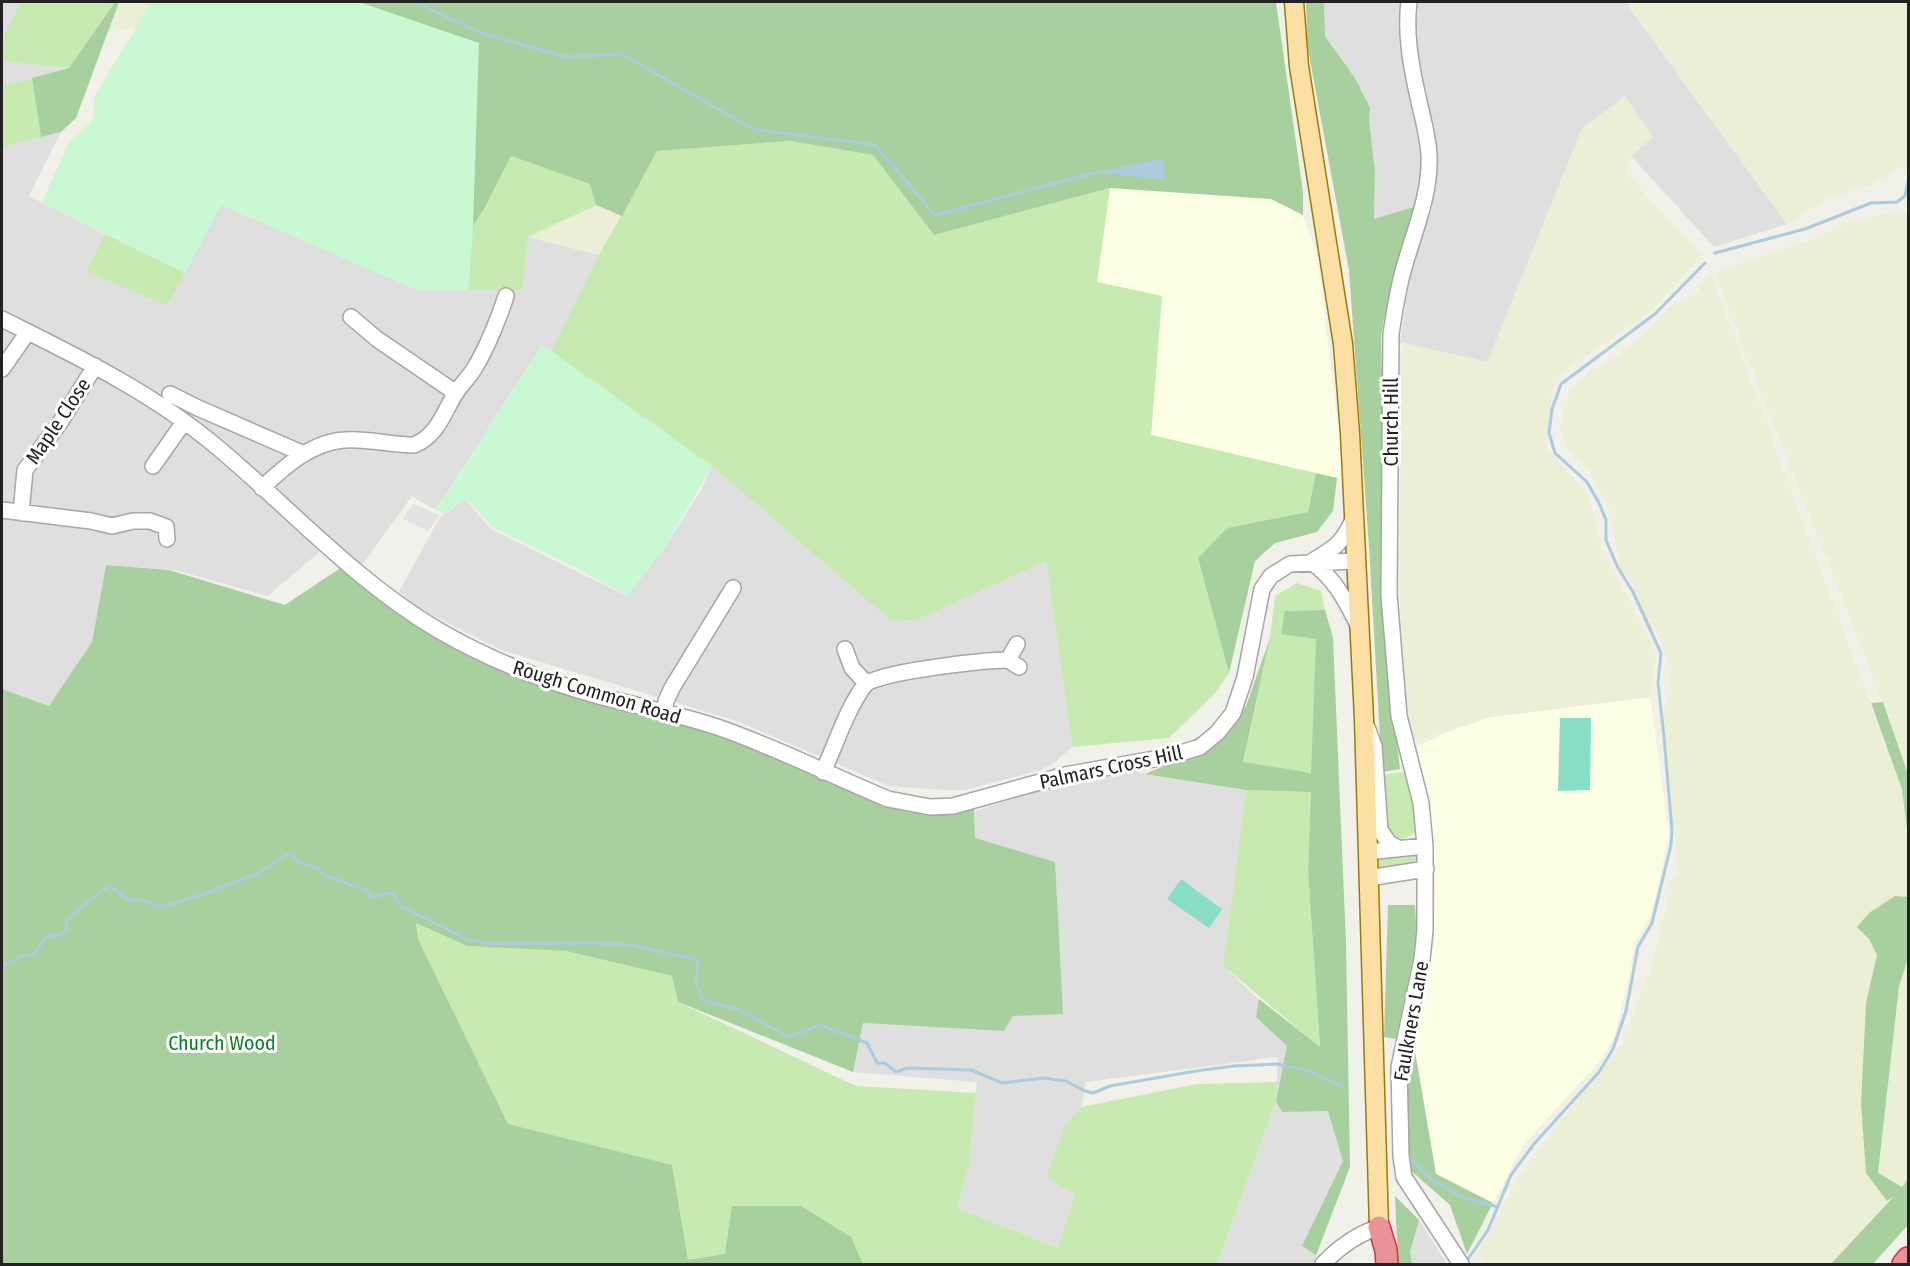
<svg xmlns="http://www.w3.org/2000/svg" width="1910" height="1266" font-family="'Fira Sans Condensed',sans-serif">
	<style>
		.residential { fill: #e0dfdf }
		.education { fill: #fcffe4 }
		.farmland { fill: #eaefd5 }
		.grass { fill: #c6eab0 }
		.forest { fill: #a7d09e }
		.park { fill: #c8f9d2 }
		.pitch { fill: #89dec7 }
		.parking { fill: #e2e2e2 }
		.water { fill: #aaccde }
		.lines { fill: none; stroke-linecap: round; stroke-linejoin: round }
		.stream { stroke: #aaccde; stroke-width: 3 }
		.minor-casing { stroke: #a6a6a6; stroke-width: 18 }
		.major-casing { stroke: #9d7c02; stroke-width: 21 }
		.highway-casing { stroke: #d92c53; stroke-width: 24 }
		.minor { stroke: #fff; stroke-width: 15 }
		.major { stroke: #fbdfa4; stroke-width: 18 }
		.highway { stroke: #e79398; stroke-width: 21 }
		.labels { text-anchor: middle; stroke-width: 6; stroke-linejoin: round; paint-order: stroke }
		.street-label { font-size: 20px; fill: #222; stroke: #fff }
		.park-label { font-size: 20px; fill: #0e8125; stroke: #fff }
	</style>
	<rect width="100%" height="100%" fill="#f1f0e9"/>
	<path class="residential" d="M 2,2 L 20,2 L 2,41 Z
		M 1324,2 L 1628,2 L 1631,10 L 1787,224 L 1714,247 L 1631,156 L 1653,137 L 1624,96 L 1494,363 L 1400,343 L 1410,276 L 1432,206 L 1414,207 L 1374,220 L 1375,172 L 1369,119 L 1370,108 L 1355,78 L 1325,36 Z
		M 2,61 L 69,68 L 2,86 Z
		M 61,132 L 29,196 L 105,234 L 86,270 L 167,306 L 221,205 L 344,256 L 417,290 L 521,290 L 528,237 L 599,255 L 551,351 L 541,346 L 436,510 L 412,496 L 361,566 L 333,540 L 268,596 L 175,570 L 106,565 L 92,642 L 49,706 L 2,689 L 2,147 Z
		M 712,466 L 891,621 L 917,620 L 1046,561 L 1072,747 L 1055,762 L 1041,770 L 964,790 L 945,790 L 889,786 L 737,721 L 501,650 L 420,609 L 399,592 L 439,519 L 465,499 L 491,529 L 627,596 L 664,548 L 700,492 Z
		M 1124,770 L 1246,790 L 1223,965 L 1340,1079 L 1349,1167 L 1313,1264 L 1217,1264 L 1276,1101 L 1278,1057 L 1086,1082 L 1081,1107 L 1065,1126 L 1075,1194 L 1059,1248 L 957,1208 L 969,1166 L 977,1082 L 853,1072 L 863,1023 L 1004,1031 L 975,838 L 975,811 L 1072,780 Z
		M 1419,1220 L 1447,1264 L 1412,1264 L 1410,1252 Z"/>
	<path class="education" d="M 1110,188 L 1271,199 L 1303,215 L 1317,255 L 1345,480 L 1151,435 L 1162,296 L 1097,282 Z
		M 1650,697 L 1669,834 L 1651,916 L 1634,943 L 1631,967 L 1614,1038 L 1599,1062 L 1524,1144 L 1493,1203 L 1436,1174 L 1413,1039 L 1434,944 L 1435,883 L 1434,854 L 1428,802 L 1417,747 L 1447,732 L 1491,717 Z"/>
	<path class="farmland" d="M 119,2 L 150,2 L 136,28 L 108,32 Z
		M 1628,2 L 1908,2 L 1908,166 L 1900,167 L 1871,185 L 1827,198 L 1787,224 L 1631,10 Z
		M 1625,96 L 1653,137 L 1631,156 L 1625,172 L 1702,255 L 1651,311 L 1567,369 L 1552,388 L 1546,447 L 1588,495 L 1601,546 L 1656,654 L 1650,697 L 1491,717 L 1447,732 L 1413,741 L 1400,652 L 1401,342 L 1487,362 L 1582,128 Z
		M 596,205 L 622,216 L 599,255 L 528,237 Z
		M 1898,212 L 1908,213 L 1908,774 L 1900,746 L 1828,561 L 1834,560 L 1827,557 L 1824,552 L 1720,286 L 1717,271 L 1816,238 L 1838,227 L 1863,218 Z
		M 1711,275 L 1902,789 L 1908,838 L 1908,897 L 1895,897 L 1869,939 L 1877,955 L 1866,1003 L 1861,1104 L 1866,1172 L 1887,1201 L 1831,1264 L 1487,1264 L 1476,1255 L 1523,1170 L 1553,1130 L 1621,1045 L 1652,965 L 1664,921 L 1668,889 L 1678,872 L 1663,718 L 1670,680 L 1661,640 L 1641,611 L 1633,584 L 1619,567 L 1611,511 L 1587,467 L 1569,452 L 1560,430 L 1563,405 L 1574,387 L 1589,372 L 1613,359 L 1645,334 L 1672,304 L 1697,293 L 1703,282 Z
		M 1908,959 L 1908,1179 L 1903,1187 L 1878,1173 L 1899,986 Z"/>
	<path class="grass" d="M 20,2 L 115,2 L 69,68 L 2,61 L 2,41 Z
		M 32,78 L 41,137 L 2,147 L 2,86 Z
		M 790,141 L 873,155 L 934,235 L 1110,188 L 1097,282 L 1162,296 L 1151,435 L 1316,473 L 1308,512 L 1227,528 L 1198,558 L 1229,673 L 1216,692 L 1169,738 L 1072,747 L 1046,561 L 917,620 L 891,621 L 712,466 L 551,351 L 599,255 L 657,151 Z
		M 511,156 L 591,184 L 596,205 L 528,237 L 522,290 L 468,290 L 473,226 L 485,207 Z
		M 105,234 L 185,273 L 167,306 L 86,271 Z
		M 1297,583 L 1321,591 L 1325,610 L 1286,611 L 1281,634 L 1316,638 L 1312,773 L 1243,763 L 1270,638 L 1275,596 Z
		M 1405,772 L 1418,823 L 1417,827 L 1413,834 L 1402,840 L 1397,840 L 1386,832 L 1381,775 Z
		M 1246,790 L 1311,792 L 1308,871 L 1320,1048 L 1223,965 Z
		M 1394,855 L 1416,857 L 1418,860 C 1404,868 1394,869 1379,867 L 1379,859 Z
		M 416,923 L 467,946 L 566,951 L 672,976 L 678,1002 L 856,1086 L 976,1093 L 969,1166 L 957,1208 L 1058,1248 L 1075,1194 L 1046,1178 L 1065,1125 L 1081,1107 L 1197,1084 L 1277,1082 L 1276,1101 L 1217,1264 L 863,1264 L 851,1237 L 688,1261 L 672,1166 L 508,1124 L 418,939 Z"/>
	<path class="forest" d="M 115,2 L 119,2 L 76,118 L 61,132 L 41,137 L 32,78 L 69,68 Z
		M 294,2 L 1276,2 L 1303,192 L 1303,215 L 1271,199 L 1110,188 L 934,235 L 873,155 L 790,141 L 657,151 L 622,216 L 596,205 L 590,184 L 511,156 L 485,207 L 473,226 L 464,174 L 95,95 Z
		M 1306,2 L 1324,2 L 1325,36 L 1355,78 L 1370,108 L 1369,119 L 1375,172 L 1374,219 L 1414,207 L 1413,230 L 1389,314 L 1384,318 L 1381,336 L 1385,514 L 1381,552 L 1386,640 L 1400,769 L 1382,772 L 1369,546 L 1349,270 L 1307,44 Z
		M 1316,473 L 1337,478 L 1333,511 L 1317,532 L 1275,543 L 1255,561 L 1229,673 L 1198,558 L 1227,528 L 1308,512 Z
		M 348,563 L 483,653 L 721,728 L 888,799 L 974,801 L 975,838 L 1055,862 L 1063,1014 L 1013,1016 L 1004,1031 L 863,1023 L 853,1072 L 678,1002 L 672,976 L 566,951 L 467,946 L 416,923 L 418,939 L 508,1124 L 672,1165 L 688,1260 L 725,1254 L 732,1206 L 801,1206 L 851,1237 L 863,1264 L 2,1264 L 2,689 L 49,706 L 92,642 L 106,565 L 169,570 L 285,605 Z
		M 1325,610 L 1333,638 L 1346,944 L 1350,1167 L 1316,1255 L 1302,1246 L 1343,1161 L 1328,1111 L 1282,1112 L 1276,1101 L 1287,1046 L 1256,1017 L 1259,999 L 1320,1047 L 1308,871 L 1311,792 L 1246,790 L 1145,774 L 1217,744 L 1246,706 L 1270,638 L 1243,762 L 1311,773 L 1316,639 L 1281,634 L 1285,611 Z
		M 1883,702 L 1908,774 L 1908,838 L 1902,789 L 1871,703 Z
		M 1895,896 L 1908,897 L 1908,959 L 1899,986 L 1878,1173 L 1902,1187 L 1908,1179 L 1908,1225 L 1873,1264 L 1831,1264 L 1894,1196 L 1887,1201 L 1866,1173 L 1861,1104 L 1866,1003 L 1877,955 L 1869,939 L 1857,927 L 1869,913 Z
		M 1388,905 L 1415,905 L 1417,940 L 1396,1039 L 1384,1037 Z
		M 1413,1039 L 1436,1174 L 1493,1203 L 1467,1254 L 1450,1205 L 1409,1169 L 1404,1071 Z
		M 1395,1196 L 1419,1220 L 1410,1252 L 1412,1264 L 1398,1264 Z"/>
	<path class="park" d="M 150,2 L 359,2 L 479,43 L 473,226 L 468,290 L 417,290 L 221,205 L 185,273 L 42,202 L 69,142 L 93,119 L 95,95 L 136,28 Z
		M 541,346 L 551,351 L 712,466 L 660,554 L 627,596 L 577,568 L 493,528 L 466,498 L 444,514 L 435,510 Z"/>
	<path class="pitch" d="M 1560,718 L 1591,718 L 1590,790 L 1558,791 Z
		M 1181,879 L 1222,909 L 1209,928 L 1167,899 Z"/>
	<path class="parking" d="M 413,504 L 440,515 L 428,531 L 403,519 Z"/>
	<path class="water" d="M 1163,158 L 1165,179 L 1094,173 Z"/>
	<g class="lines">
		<path class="stream" d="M 415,2 L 481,33 L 566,57 L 622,54 L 753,129 L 875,145 L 935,215 L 1094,173
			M 1715,253 L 1805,229 L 1871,203 L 1897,202 L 1905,196 L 1908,182
			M 2,966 L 22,956 L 34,954 L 47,936 L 60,935 L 67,930 L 67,921 L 88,901 L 110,885 L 126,899 L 147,901 L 158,906 L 168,905 L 204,894 L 256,874 C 269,868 276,860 291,853 L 300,863 L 316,867 L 327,877 C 342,878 352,889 366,889 L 371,897 L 392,893 L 401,906 L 468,940 L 490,944 L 594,943 L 631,945 L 698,960 L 696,983 L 702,1000 L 737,1009 L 789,1037 L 820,1025 L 867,1043 L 877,1063 L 885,1063 L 896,1072 L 907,1068 L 971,1070 L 1002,1083 L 1044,1078 L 1066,1081 L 1085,1091 L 1093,1093 L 1110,1086 L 1196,1071 L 1234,1066 L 1277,1064 L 1308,1071 L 1342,1086
			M 1406,1154 L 1432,1180 L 1464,1198 L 1498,1207
			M 1466,1262 L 1488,1230 L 1511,1175 L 1534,1144 L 1599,1072 L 1613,1049 L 1626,1011 L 1638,947 L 1652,923 L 1671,845 L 1672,830 L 1664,737 L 1658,683 L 1661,653 L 1633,592 L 1617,566 L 1606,540 L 1606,520 L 1599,503 L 1587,482 L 1555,453 L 1549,433 L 1552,409 L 1561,384 L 1655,314 L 1705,263"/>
		<defs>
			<path id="minor" d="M 1409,2 C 1405,33 1411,66 1418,97 C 1422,116 1428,135 1429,155 C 1431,196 1412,236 1402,275 C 1397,295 1394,314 1391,334 L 1389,595 L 1399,716 L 1421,803 L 1425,846 L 1425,930 L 1422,959 L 1399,1067 L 1401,1156 L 1404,1177 L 1461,1264
				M 351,317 L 377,339 L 456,393
				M 2,319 C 76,356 152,392 217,447 C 290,508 355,581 438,630 C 488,659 543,681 599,696 C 640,707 683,715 723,729 C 779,749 833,776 888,799 L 930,807 L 953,806 L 1065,775 L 1171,756 L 1200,747 L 1217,733 L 1233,713 L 1245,677 L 1262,589 L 1271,576 L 1290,564 L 1355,561
				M 2,369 L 28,332
				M 170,394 L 198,408 L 304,454
				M 153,466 L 184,422
				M 262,488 C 284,467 312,442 344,440 C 367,438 391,445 414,445 C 438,436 444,411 457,391 C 462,384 469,377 474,369 C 486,350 499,318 506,296
				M 2,510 L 91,521 L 112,526 L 133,521 L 150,521 L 166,527 L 167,539
				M 21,513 L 25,470 L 61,421 L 95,366
				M 1354,518 C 1341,545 1336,547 1311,562 C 1334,577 1346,601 1358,625
				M 1017,644 L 1008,660 L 1019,667
				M 845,649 L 852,668 L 866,683
				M 664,713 L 666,701 L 672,688 L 733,588
				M 1367,727 L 1374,746 L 1380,830 L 1389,843 L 1398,848
				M 823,772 C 835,746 848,706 865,685 C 875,672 987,660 1008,660
				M 1367,852 L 1425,846
				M 1368,878 L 1426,869
				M 1323,1264 C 1338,1248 1358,1234 1379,1227"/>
			<path id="major" d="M 1294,2 L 1299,66 L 1343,344 L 1350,433 L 1364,719 L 1379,1227"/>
			<path id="highway" d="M 1379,1227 L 1386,1250 L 1387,1264
				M 1903,1264 L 1908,1258"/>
		</defs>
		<use href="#minor" class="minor-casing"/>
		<use href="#major" class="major-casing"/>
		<use href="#highway" class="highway-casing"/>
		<use href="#minor" class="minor"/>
		<use href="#major" class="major"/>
		<use href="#highway" class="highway"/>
	</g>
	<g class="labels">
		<g class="street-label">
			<text transform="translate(58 421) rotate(-56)" y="7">Maple Close</text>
			<text transform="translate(1391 422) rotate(-90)" y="7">Church Hill</text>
			<text transform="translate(597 692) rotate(17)" y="7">Rough Common Road</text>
			<text transform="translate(1111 767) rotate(-12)" y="7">Palmars Cross Hill</text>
			<text transform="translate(1411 1021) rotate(-80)" y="7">Faulkners Lane</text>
		</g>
		<g class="park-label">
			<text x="222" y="1050">Church Wood</text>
		</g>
	</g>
	<rect width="1910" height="1266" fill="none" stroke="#222222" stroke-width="6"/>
</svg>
